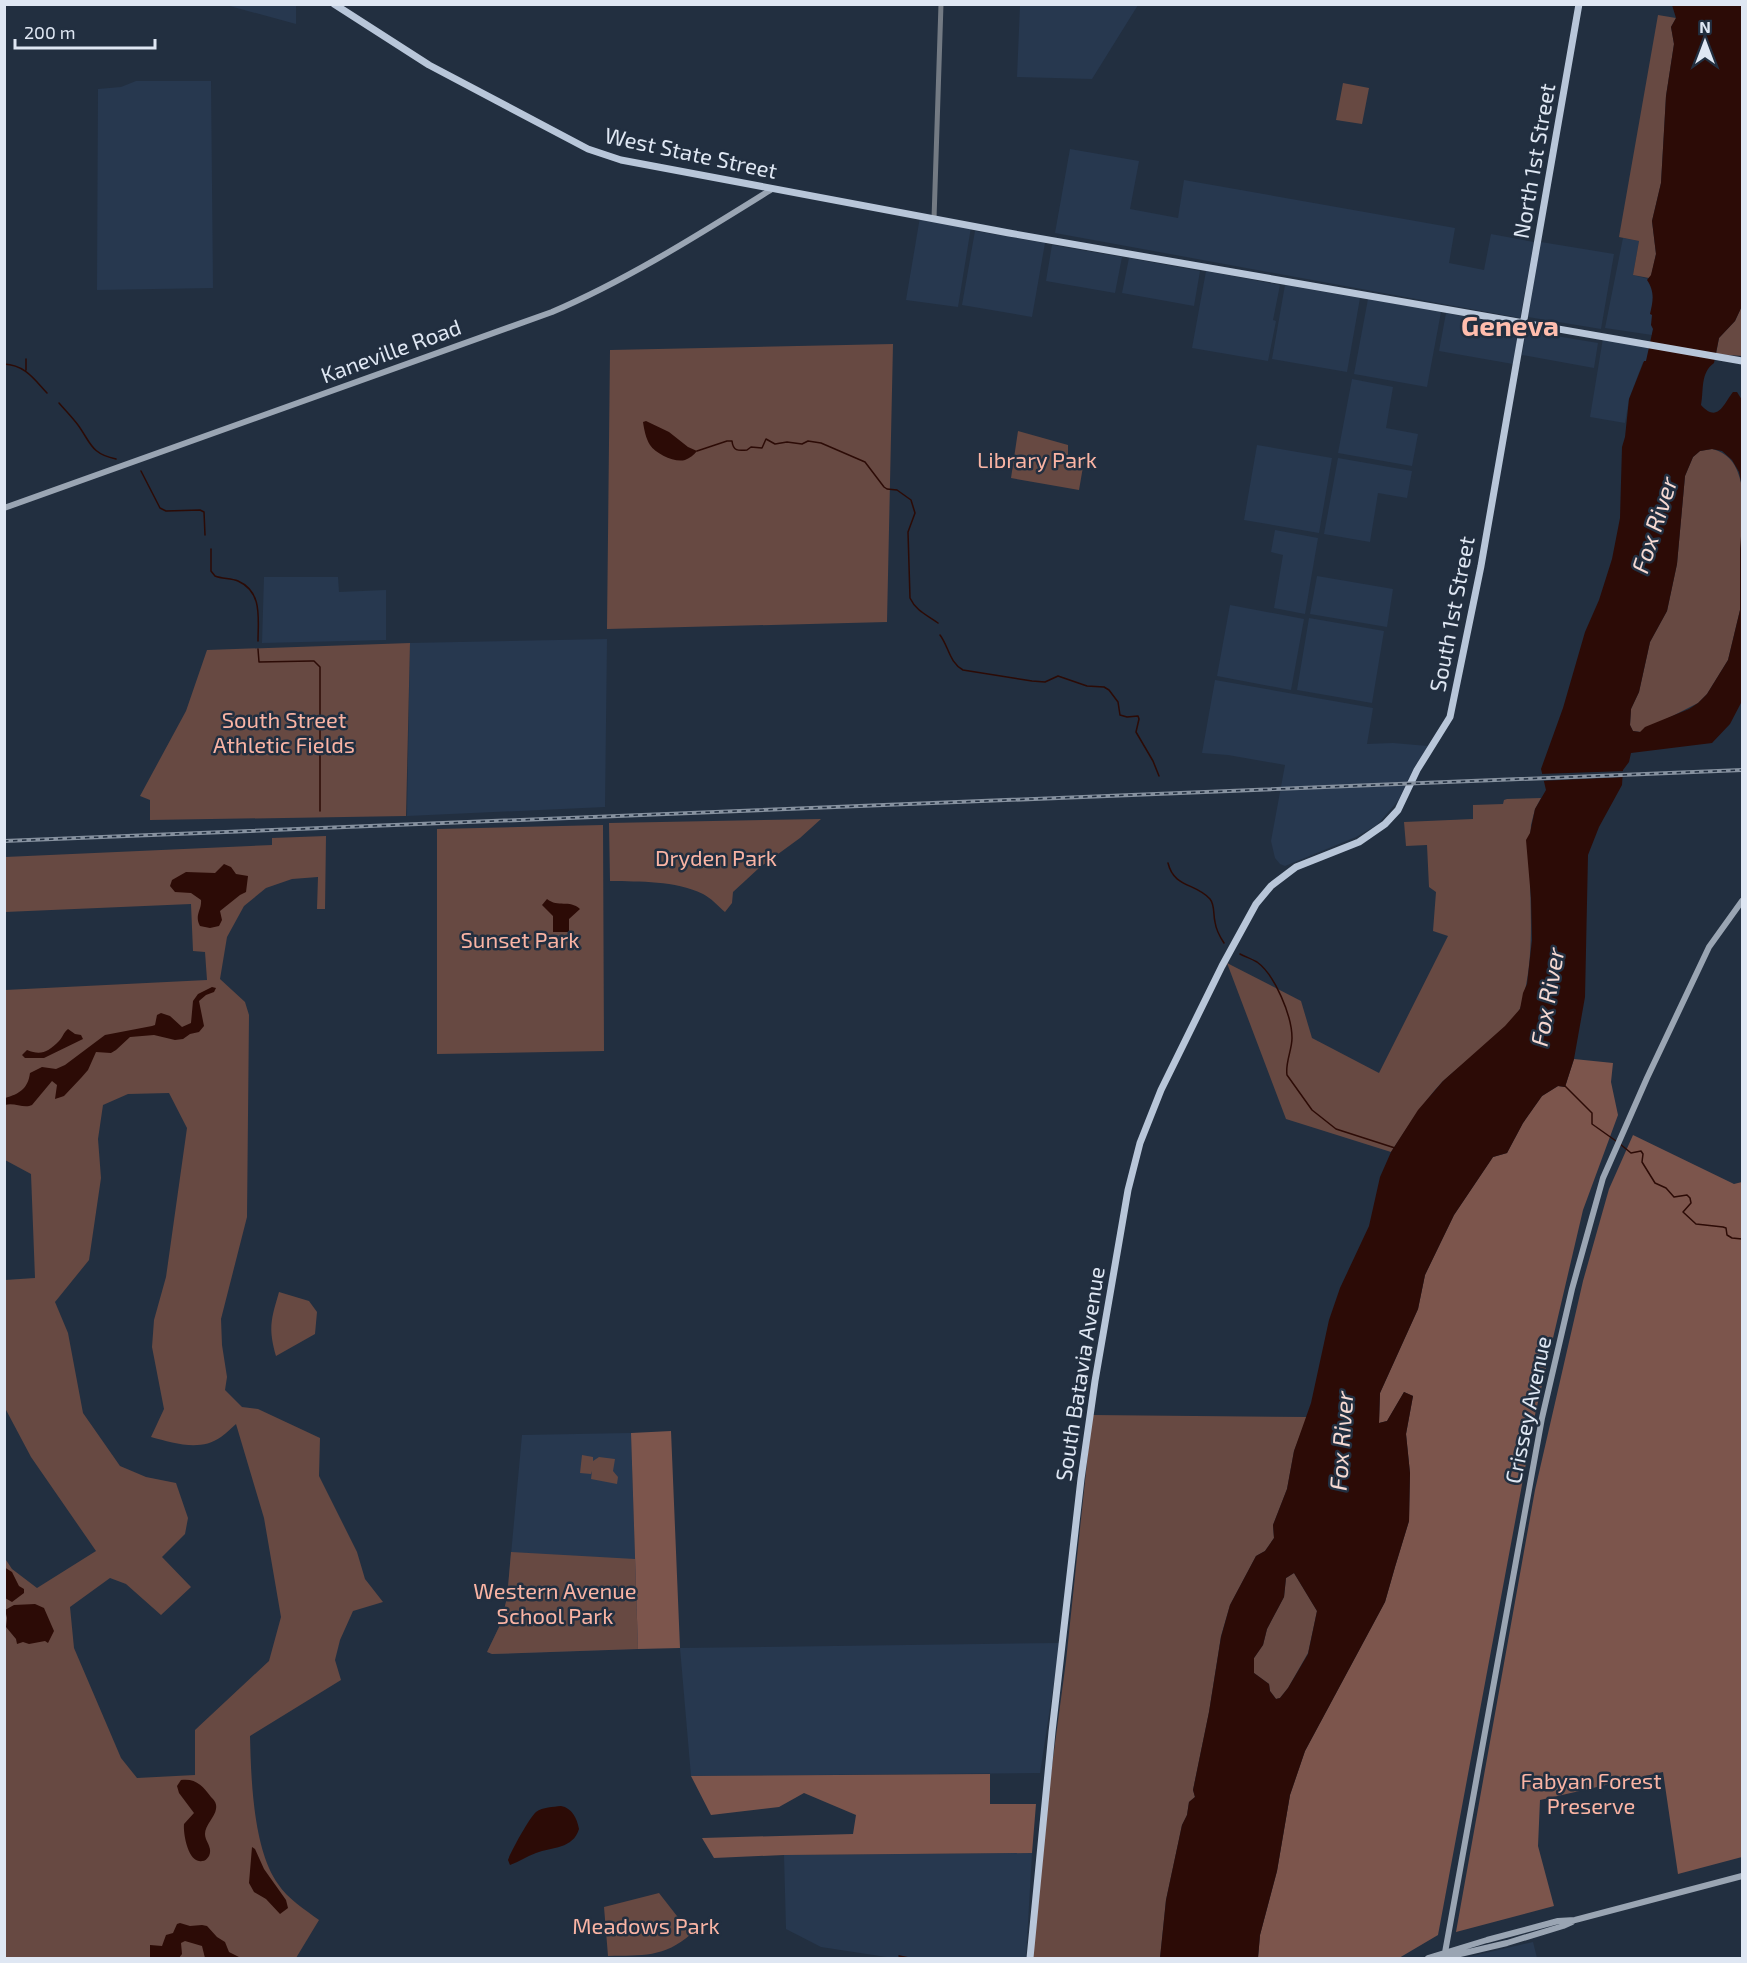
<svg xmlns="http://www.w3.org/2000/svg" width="1747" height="1963" font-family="'Exo 2',sans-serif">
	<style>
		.built { fill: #27384f }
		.green { fill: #674942; fill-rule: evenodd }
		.forest { fill: #7c554c }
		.water { fill: #2c0b06; fill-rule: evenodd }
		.pier { fill: #222f40 }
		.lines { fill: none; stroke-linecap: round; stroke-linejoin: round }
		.stream { stroke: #2c0b06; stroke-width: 1.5 }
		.tertiary { stroke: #737a83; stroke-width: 5 }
		.secondary { stroke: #9aa5b3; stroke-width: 6 }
		.primary { stroke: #b8c6d9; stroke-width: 7 }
		.rail-casing { stroke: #86919f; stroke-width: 4 }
		.rail { stroke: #222f40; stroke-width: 1.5; stroke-dasharray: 4.5; stroke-linecap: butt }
		.labels { text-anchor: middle; stroke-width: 5; stroke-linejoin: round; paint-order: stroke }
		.street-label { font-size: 22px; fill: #dfe7f3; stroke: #222f40 }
		.park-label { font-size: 22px; fill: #fab4a4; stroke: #222f40 }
		.water-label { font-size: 24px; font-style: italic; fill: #f6d9d2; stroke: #222f40 }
		.district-label { font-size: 28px; font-weight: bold; fill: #ffbdad; stroke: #222f40 }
	</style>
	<rect width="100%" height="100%" fill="#222f40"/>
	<path class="built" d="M 226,5 L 296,5 L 296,24 Z
		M 1020,5 L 1020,4 L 1138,5 L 1092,79 L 1017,77 Z
		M 136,81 L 211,81 L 213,288 L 97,290 L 98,89 L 121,87 Z
		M 1070,149 L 1139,161 L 1130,209 L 1178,218 L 1184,180 L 1455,228 L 1449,263 L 1484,270 L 1491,234 L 1534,242 L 1520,318 L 1055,233 Z
		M 920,217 L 971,227 L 958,307 L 906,300 Z
		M 975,231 L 1045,243 L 1032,317 L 962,305 Z
		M 1623,238 L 1639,241 L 1633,275 L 1663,283 L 1652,335 L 1605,328 Z
		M 1541,242 L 1614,254 L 1601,329 L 1528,317 Z
		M 1052,245 L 1122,257 L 1115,293 L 1046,281 Z
		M 1129,258 L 1200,271 L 1194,306 L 1122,293 Z
		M 1206,271 L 1280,285 L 1273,320 L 1276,321 L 1268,361 L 1192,348 Z
		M 1285,285 L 1360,298 L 1347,372 L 1272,359 Z
		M 1368,299 L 1441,312 L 1427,387 L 1354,374 Z
		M 1446,313 L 1519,327 L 1513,364 L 1439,351 Z
		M 1526,331 L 1598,343 L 1594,368 L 1522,355 Z
		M 1603,338 L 1650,346 L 1646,362 L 1643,362 L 1629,399 L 1625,423 L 1590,417 Z
		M 1352,379 L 1393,387 L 1386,428 L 1418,434 L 1412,466 L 1338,453 Z
		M 1257,445 L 1332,458 L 1319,533 L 1244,520 Z
		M 1338,458 L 1412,471 L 1407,498 L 1378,493 L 1370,542 L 1324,534 Z
		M 1275,530 L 1318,538 L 1305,614 L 1274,608 L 1283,555 L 1271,552 Z
		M 1317,576 L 1393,589 L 1387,627 L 1310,614 Z
		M 264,577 L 338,577 L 339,592 L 386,590 L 386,640 L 262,643 Z
		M 1230,605 L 1304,619 L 1291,690 L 1217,676 Z
		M 1309,618 L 1384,631 L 1372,703 L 1297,690 Z
		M 607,639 L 605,807 L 407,816 L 410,643 Z
		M 1215,680 L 1373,708 L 1367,744 L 1393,743 L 1428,746 L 1415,766 L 1398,801 L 1377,825 L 1356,837 L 1285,866 L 1280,864 L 1275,858 L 1271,841 L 1285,765 L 1228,755 L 1202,753 Z
		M 631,1433 L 638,1649 L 492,1654 L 487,1652 L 500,1625 L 507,1598 L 522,1435 Z
		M 1060,1643 L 1040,1773 L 691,1776 L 680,1648 Z
		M 1032,1853 L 1026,1958 L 893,1958 L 821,1947 L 786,1929 L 784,1855 Z
		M 1533,1942 L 1537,1958 L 1464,1958 Z"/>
	<path class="green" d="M 1658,15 L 1676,18 L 1671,27 L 1674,44 L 1666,96 L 1661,183 L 1652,221 L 1656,254 L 1651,276 L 1649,278 L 1633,275 L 1639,241 L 1619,237 Z
		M 1343,83 L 1369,88 L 1362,124 L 1336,120 Z
		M 1742,306 L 1742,356 L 1716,354 L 1719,338 L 1735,321 Z
		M 893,344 L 887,622 L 607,629 L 610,350 Z
		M 1018,431 L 1068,445 L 1068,458 L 1084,461 L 1079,490 L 1011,478 Z
		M 1712,449 C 1732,454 1738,468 1742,487 L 1740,610 L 1728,660 L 1707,694 L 1698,703 L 1641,732 L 1633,731 L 1630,725 L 1631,709 L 1639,692 L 1650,642 L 1667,611 L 1677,564 L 1685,476 L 1693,457 L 1700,451 Z
		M 410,643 L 406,816 L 150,820 L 150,800 L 140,796 L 186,711 L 207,650 Z
		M 1541,798 L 1535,809 L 1531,825 C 1526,886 1539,947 1521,1006 C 1516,1023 1458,1067 1442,1082 C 1422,1104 1407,1128 1391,1152 L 1286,1119 L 1227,963 L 1301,1001 L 1312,1038 L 1379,1073 L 1448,936 L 1433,931 L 1436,892 L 1429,887 L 1427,845 L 1406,846 L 1404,822 L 1473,819 L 1473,805 L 1503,804 L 1504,800 L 1507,799 Z
		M 821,819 L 800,838 L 759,868 L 733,892 L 732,903 L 725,912 C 718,906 711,898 703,894 C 674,880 641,882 610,881 L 609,823 Z
		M 603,825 L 604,1051 L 437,1054 L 437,829 Z
		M 326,836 L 325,909 L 317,909 L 318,877 L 292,879 L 266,888 L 244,906 L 227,937 L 220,979 L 245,1002 L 249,1015 L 247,1217 L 221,1319 L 222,1345 L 227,1377 L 225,1390 L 242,1407 L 258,1409 L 320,1438 L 319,1476 L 357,1552 L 365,1579 L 383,1602 L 353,1611 L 340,1640 L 335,1660 L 341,1680 L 250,1736 C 251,1778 253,1849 278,1884 C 288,1899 304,1909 319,1920 L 296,1958 L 5,1958 L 4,1557 L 12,1569 L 37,1588 L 96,1551 L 31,1457 L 5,1408 L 5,1280 L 35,1278 L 31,1174 L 5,1160 L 5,990 L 207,980 L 205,952 L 193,951 L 191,904 L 5,912 L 5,857 L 272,845 L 272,838 ZM 169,1093 L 187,1128 L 166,1277 L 154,1320 L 152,1347 L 164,1409 L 151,1437 C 174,1443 200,1452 221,1437 C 227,1433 231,1428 236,1424 L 264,1518 L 281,1617 L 269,1661 L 195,1730 L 195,1775 L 137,1778 L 121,1758 L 74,1648 L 70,1607 L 110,1578 L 126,1584 L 161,1615 L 191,1587 L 162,1557 L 185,1534 L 188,1518 L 176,1483 L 146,1477 L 120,1466 L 83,1413 L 68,1333 L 55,1302 L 89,1260 L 101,1178 L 98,1139 L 103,1105 L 128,1094 Z
		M 279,1292 L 309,1301 L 317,1312 L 315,1334 L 276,1356 C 268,1328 271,1320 279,1292 Z
		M 1092,1415 L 1307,1417 L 1294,1451 L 1287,1489 L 1273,1525 L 1274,1538 L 1265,1551 L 1256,1556 L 1230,1605 L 1221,1636 L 1209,1712 L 1193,1790 L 1195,1797 L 1189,1802 L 1187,1815 L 1182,1825 L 1166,1900 L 1160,1958 L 1033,1958 L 1040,1856 L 1066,1661 Z
		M 582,1455 L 593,1457 L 593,1461 L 599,1457 L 615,1459 L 613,1471 L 618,1477 L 617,1484 L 591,1479 L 592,1471 L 591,1474 L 580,1473 Z
		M 511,1552 L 635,1559 L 638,1649 L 492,1654 L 487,1652 L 500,1625 L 507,1598 Z
		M 1294,1573 L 1317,1611 L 1308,1653 L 1288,1688 L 1280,1698 L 1276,1699 L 1270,1691 L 1269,1684 L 1254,1673 L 1254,1658 L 1263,1645 L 1267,1629 L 1284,1597 L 1286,1578 Z
		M 659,1893 L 691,1934 C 664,1958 642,1955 608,1956 L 604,1907 Z"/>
	<path class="forest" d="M 1574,1059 L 1613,1063 L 1611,1082 L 1618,1115 L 1583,1210 L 1535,1415 L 1438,1935 L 1399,1958 L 1258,1958 L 1260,1935 L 1277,1871 L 1290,1795 L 1305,1751 L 1385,1602 L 1395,1567 L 1409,1521 L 1410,1473 L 1406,1434 L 1413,1396 L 1404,1392 L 1387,1421 L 1379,1423 L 1380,1393 L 1418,1309 L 1425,1275 L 1454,1215 L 1493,1157 L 1507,1153 L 1523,1123 L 1542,1096 L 1558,1086 L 1565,1087 Z
		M 1633,1135 L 1734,1184 L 1742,1182 L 1742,1857 L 1678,1874 L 1663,1772 L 1540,1800 L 1538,1846 L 1554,1906 L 1456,1932 L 1535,1490 L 1583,1281 L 1609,1189 Z
		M 671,1431 L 680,1648 L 638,1649 L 631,1433 Z
		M 990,1774 L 990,1804 L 1036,1804 L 1032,1853 L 784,1855 L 714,1858 L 702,1838 L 853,1834 L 856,1815 L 804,1793 L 779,1807 L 711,1815 L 691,1776 Z"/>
	<path class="water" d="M 1672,5 L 1742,5 L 1742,306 L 1735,321 L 1719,338 L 1714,363 C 1700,373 1704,390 1701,405 C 1718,424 1724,403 1733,392 L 1737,392 L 1742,400 L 1742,487 L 1739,472 L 1732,460 L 1722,451 L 1712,449 L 1700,451 L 1693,457 L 1685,476 L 1677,564 L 1667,611 L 1650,642 L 1639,692 L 1631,709 L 1630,725 L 1633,731 L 1640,732 L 1645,727 L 1689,709 L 1698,703 L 1707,694 L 1728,660 L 1740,610 L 1740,549 L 1742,524 L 1742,701 L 1730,724 L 1712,743 L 1631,753 L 1629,762 L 1623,770 L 1622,785 L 1599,827 L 1588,855 L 1585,997 L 1574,1059 L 1565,1087 L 1558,1086 L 1542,1096 L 1523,1123 L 1507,1153 L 1493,1157 L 1454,1215 L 1425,1275 L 1418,1309 L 1380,1393 L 1379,1423 L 1387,1421 L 1404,1392 L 1413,1396 L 1406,1434 L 1410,1473 L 1409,1521 L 1395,1567 L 1385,1602 L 1305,1751 L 1290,1795 L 1277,1871 L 1260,1935 L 1258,1958 L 1160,1958 L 1166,1900 L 1182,1825 L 1187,1815 L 1189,1802 L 1195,1797 L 1193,1790 L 1209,1712 L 1221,1637 L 1230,1605 L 1256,1556 L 1265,1551 L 1274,1538 L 1273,1525 L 1287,1489 L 1294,1451 L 1311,1403 L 1329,1320 L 1340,1288 L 1369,1226 L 1380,1177 L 1391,1152 L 1418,1110 L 1443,1081 L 1505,1026 L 1520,1009 L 1523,993 L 1527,984 L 1532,940 L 1531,898 L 1526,840 L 1530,833 L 1535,809 L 1546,790 L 1541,769 L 1563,708 L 1585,632 L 1599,600 L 1612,559 L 1620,518 L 1622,447 L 1625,437 L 1629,399 L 1644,361 L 1646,361 L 1653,329 L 1651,325 L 1652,315 L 1650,314 C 1653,301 1655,292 1647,280 L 1651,275 L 1656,254 L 1652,221 L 1661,183 L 1666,96 L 1674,44 L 1671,27 L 1676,18 ZM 1294,1573 L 1317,1611 L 1308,1654 L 1288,1688 L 1280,1698 L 1276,1699 L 1270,1691 L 1269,1684 L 1254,1673 L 1254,1658 L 1263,1645 L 1267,1629 L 1284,1597 L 1286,1578 Z
		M 646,421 L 669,432 L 688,447 L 697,451 C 694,455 690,458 685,460 C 675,463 656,454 650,445 C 646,439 644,429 643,422 Z
		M 224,864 L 231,867 L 236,874 L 248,876 L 246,892 L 240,895 L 220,911 L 222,920 L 219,926 L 210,928 L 200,926 C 194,915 202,910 201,900 L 191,893 L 175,892 L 170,886 L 172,880 L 186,872 L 215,873 Z
		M 547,899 C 558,908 569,899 580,909 L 569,919 L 569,932 L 553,932 L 553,916 L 542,905 Z
		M 212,987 L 216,988 L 214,992 L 206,995 L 199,1001 L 204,1026 L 199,1032 L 190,1034 L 183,1039 L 175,1040 L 154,1035 L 130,1037 L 116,1050 L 111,1053 L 96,1052 L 88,1070 L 81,1078 L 64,1096 L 55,1099 L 57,1085 L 52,1081 L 32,1105 C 24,1109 14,1102 5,1105 L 5,1098 C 19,1094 28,1089 30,1073 L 42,1067 L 56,1069 L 65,1065 L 105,1035 L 152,1026 L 155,1025 L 157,1015 L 161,1013 L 170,1016 L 182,1027 L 191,1023 L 193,1001 L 198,994 Z
		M 68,1029 L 75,1034 L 81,1035 L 83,1039 L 44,1058 L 25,1058 L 22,1055 L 27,1050 C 41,1056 48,1052 59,1041 C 63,1037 63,1033 68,1029 Z
		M 4,1567 L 12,1572 L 19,1586 L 24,1589 L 24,1593 L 12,1602 L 5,1598 Z
		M 35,1604 L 44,1608 L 54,1631 L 48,1643 L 45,1641 L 29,1644 L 23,1642 L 17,1644 L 16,1639 L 6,1627 L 7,1618 L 5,1610 L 14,1605 Z
		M 181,1780 C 196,1778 203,1786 211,1797 C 214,1800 217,1803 216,1809 C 215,1817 205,1825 205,1834 C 205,1842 213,1847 209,1856 C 207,1859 205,1861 202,1861 C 188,1864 183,1833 184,1824 L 194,1813 L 179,1793 L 177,1786 Z
		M 561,1806 C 572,1808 577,1818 579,1829 C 573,1849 552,1847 536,1853 C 527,1856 519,1862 510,1865 L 508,1860 C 511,1851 530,1817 536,1812 C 543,1807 553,1807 561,1806 Z
		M 252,1847 L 255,1849 L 264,1869 L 286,1900 L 288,1908 L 280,1914 L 266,1899 L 254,1892 L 249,1883 Z
		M 180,1923 L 190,1926 L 202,1925 L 207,1926 L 217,1937 L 225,1942 L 229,1952 L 241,1958 L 205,1958 L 202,1946 L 185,1941 L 181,1943 L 182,1954 L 179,1958 L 150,1958 L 150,1945 L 162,1946 L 166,1935 L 173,1933 L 177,1924 Z"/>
	<path class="pier" d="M 1626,771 L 1626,777 L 1540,781 L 1539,774 Z"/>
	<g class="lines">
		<path class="stream" d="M 4,364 C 25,365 34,379 47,393
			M 26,370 L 26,359
			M 59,403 C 65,410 72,417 78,425 C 91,443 91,454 116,459
			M 697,451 L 727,441 L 732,441 C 733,451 738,451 747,450 L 751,447 L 762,448 L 766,439 L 775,444 L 787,442 L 802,444 L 808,441 L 821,443 L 865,462 L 884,487 L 887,489 L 897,490 L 911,500 L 915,513 L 908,532 L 910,598 C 916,611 927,615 938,623
			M 141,471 L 160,508 L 166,511 L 200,510 L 204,512 L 205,535
			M 211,549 L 211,571 L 215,576 C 222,579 231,578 238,581 C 263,592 258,619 258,641
			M 940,635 C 949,647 949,662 963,670 L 1032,681 L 1045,682 L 1058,676 L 1087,686 L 1104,687 L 1109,690 L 1118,702 L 1120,715 L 1127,717 L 1138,716 L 1139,719 L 1136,732 L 1153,761 L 1159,776
			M 258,649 L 259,662 L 311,661 L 314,661 L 320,667 L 320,811
			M 1168,863 C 1174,888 1196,883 1210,899 C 1215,905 1213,914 1215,922 C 1216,929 1220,937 1224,943
			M 1240,954 C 1246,957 1252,959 1257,962 C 1275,975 1292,1016 1292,1038 C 1292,1050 1285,1063 1287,1075 L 1312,1110 L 1336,1129 L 1395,1148
			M 1565,1086 L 1592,1113 L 1592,1124 L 1616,1141
			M 1620,1144 L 1631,1153 L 1641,1151 L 1643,1154 L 1642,1162 L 1655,1183 L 1666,1188 L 1674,1197 L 1687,1195 L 1690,1198 L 1691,1203 L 1683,1212 L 1696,1224 L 1723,1227 L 1726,1228 L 1727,1235 L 1732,1238 L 1742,1239
			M 899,1956 L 909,1958"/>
		<path class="tertiary" d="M 934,219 L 941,4"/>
		<path class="secondary" d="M 4,508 L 552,312 C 629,279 701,233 772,189
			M 1428,1958 L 1487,1940 L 1558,1921 L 1575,1920 L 1742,1876
			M 1443,1958 L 1507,1943 L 1563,1926 L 1572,1922
			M 1444,1958 L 1542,1418 L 1572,1289 L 1603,1178 L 1647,1078 L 1709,947 L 1742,901"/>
		<path class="primary" d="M 334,4 L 429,65 L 588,149 L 621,160 L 1009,233 L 1742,361
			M 1030,1958 L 1052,1732 L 1081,1479 L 1095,1381 L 1128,1190 L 1140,1143 L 1161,1090 L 1222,966 L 1256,904 L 1271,886 L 1296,867 L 1359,842 L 1385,824 L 1398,810 L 1417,770 L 1450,717 L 1481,566 L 1579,4"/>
		<defs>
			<path id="rail" d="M 4,841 L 1742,770"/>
		</defs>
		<use href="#rail" class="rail-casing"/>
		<use href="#rail" class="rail"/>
	</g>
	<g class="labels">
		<g class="street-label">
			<text transform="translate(691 153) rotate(12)" y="8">West State Street</text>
			<text transform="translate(1534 161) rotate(-80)" y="8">North 1st Street</text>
			<text transform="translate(391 351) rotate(-20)" y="8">Kaneville Road</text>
			<text transform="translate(1452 614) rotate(-79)" y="8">South 1st Street</text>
			<text transform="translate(1080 1374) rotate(-81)" y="8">South Batavia Avenue</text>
			<text transform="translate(1528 1410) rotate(-78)" y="8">Crissey Avenue</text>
		</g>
		<g class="park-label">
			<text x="1037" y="468">Library Park</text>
			<text x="284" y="728">South Street<tspan x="284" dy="25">Athletic Fields</tspan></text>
			<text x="716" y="866">Dryden Park</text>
			<text x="520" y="948">Sunset Park</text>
			<text x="555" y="1599">Western Avenue<tspan x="555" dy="25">School Park</tspan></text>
			<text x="1591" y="1789">Fabyan Forest<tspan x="1591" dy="25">Preserve</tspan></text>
			<text x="646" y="1934">Meadows Park</text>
		</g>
		<g class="water-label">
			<text transform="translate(1655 525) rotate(-72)" y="8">Fox River</text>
			<text transform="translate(1548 997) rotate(-80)" y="8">Fox River</text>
			<text transform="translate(1342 1441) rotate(-86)" y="8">Fox River</text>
		</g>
		<g class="district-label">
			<text x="1510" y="336">Geneva</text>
		</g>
	</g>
	<rect width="1747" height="1963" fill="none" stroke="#dfe7f3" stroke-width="12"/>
	<g transform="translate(1705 42)" stroke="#222f40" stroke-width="4.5" paint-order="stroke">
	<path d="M0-4.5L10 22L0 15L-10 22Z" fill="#dfe7f3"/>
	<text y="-9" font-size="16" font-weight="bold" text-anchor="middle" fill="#dfe7f3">N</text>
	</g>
	<path d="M15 39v9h140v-9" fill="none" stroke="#dfe7f3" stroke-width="3"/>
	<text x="24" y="39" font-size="18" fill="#dfe7f3" stroke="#222f40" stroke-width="4.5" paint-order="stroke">200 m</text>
</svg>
